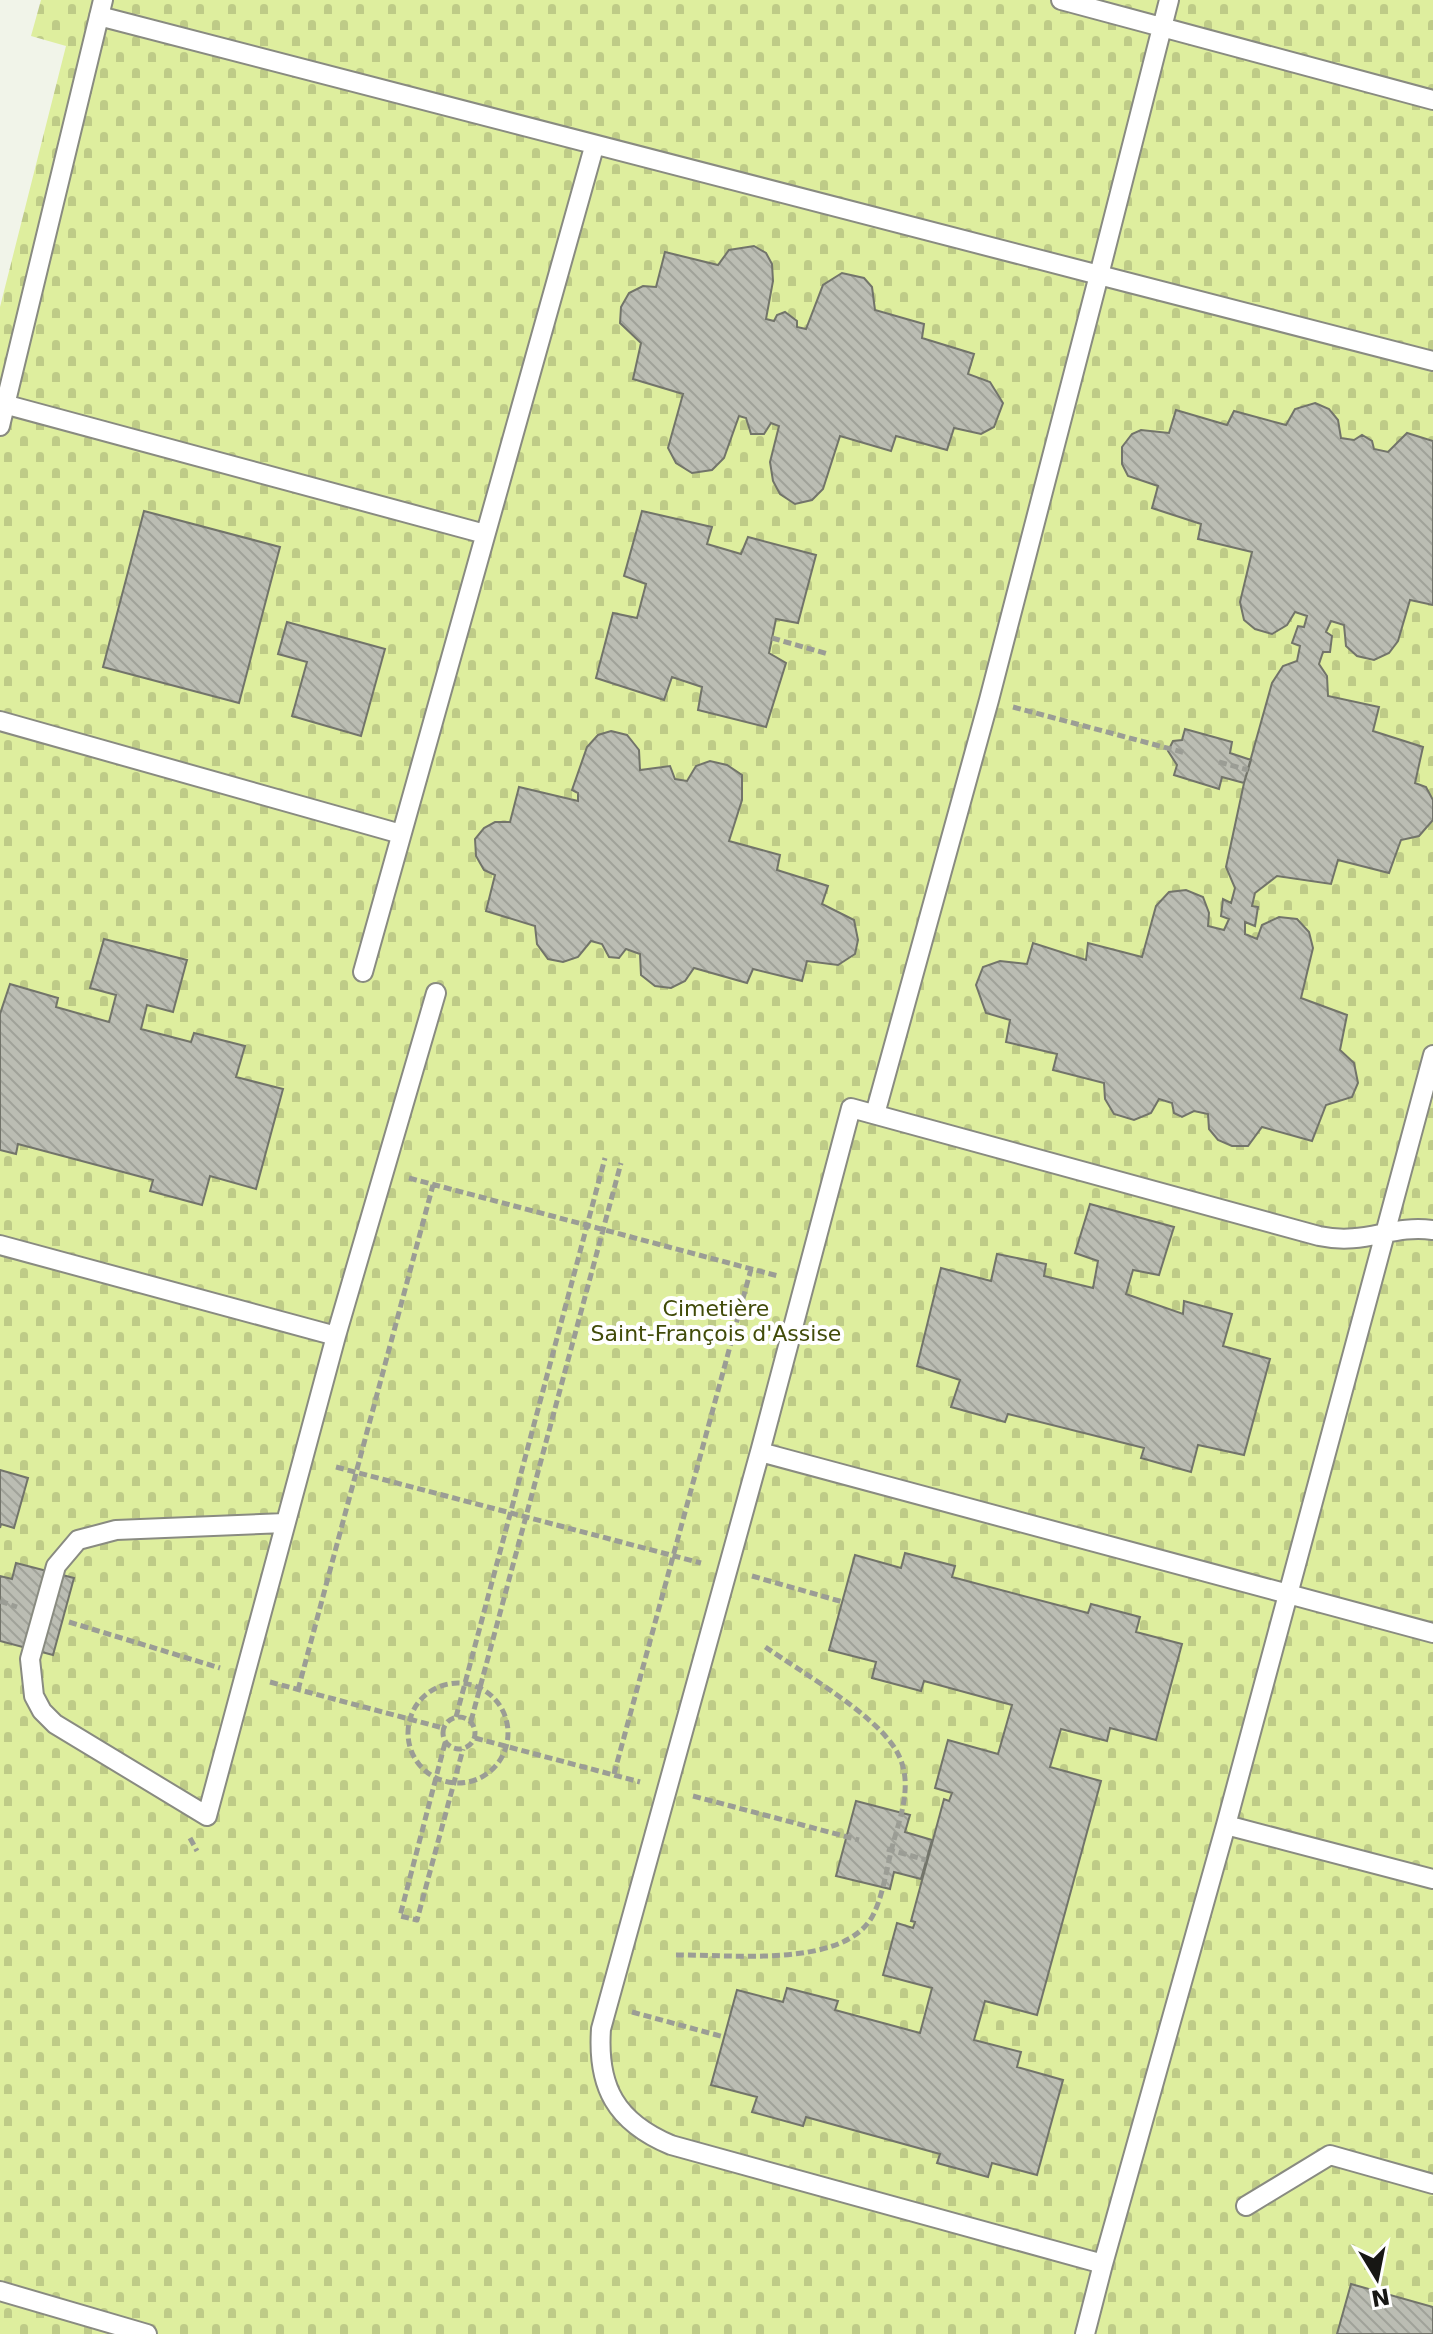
<svg xmlns="http://www.w3.org/2000/svg" width="1433" height="2334" font-family="'DejaVu Sans',sans-serif">
	<style>
		.cemetery { fill: url(#cemetery-stones) }
		.building { fill: url(#building-back-hatch); stroke: #72746a; stroke-width: 2 }
		.lines { fill: none; stroke-linecap: round; stroke-linejoin: round }
		.service-casing { stroke: #898b81; stroke-width: 22 }
		.path { stroke: #9b9d95; stroke-width: 5; stroke-dasharray: 8 4; stroke-linecap: butt }
		.service { stroke: #fff; stroke-width: 18 }
		.labels { text-anchor: middle; stroke-width: 8; stroke-linejoin: round; paint-order: stroke }
		.park-label { font-size: 22px; fill: #414b09; stroke: #fff }
	</style>
	<defs>
		<pattern id="cemetery-stones" width="16" height="16" patternUnits="userSpaceOnUse" patternTransform="scale(2)"><rect width="16" height="16" fill="#deee9e"/><path d="M2 7V4a2 2 0 0 1 4 0v3zM10 15v-3a2 2 0 0 1 4 0v3z" fill="#becb87"/></pattern>
		<pattern id="building-back-hatch" width="6" height="6" patternUnits="userSpaceOnUse" patternTransform="scale(2)"><rect width="6" height="6" fill="#bbbdb3"/><path d="M-1 5l2 2M0 0l6 6M5-1l2 2" fill="none" stroke="#a0a299"/></pattern>
	</defs>
	<rect width="100%" height="100%" fill="#f1f4e9"/>
	<path class="cemetery" d="M 41,0 L 1433,0 L 1433,2334 L 0,2334 L 0,307 L 66,46 L 31,36 Z"/>
	<path class="building" d="M 754,246 L 766,253 L 772,264 L 773,281 L 766,319 L 774,321 L 777,315 L 785,312 L 797,321 L 797,327 L 806,329 L 823,285 L 842,273 L 864,278 L 872,287 L 875,310 L 924,324 L 922,338 L 974,354 L 968,374 L 990,382 L 1003,403 L 994,427 L 981,434 L 954,428 L 947,450 L 896,436 L 891,451 L 840,436 L 823,489 L 812,500 L 795,504 L 780,494 L 773,481 L 770,462 L 779,426 L 771,423 L 764,434 L 751,434 L 746,418 L 739,416 L 724,458 L 712,470 L 692,473 L 676,463 L 668,448 L 683,394 L 633,379 L 641,343 L 620,323 L 621,307 L 629,293 L 643,286 L 656,287 L 665,252 L 718,265 L 729,250 Z
		M 1315,403 L 1329,409 L 1338,420 L 1341,438 L 1354,440 L 1362,435 L 1372,441 L 1374,449 L 1388,452 L 1407,433 L 1433,441 L 1433,605 L 1410,600 L 1398,641 L 1389,653 L 1374,660 L 1357,656 L 1346,646 L 1344,625 L 1331,621 L 1326,632 L 1332,636 L 1330,652 L 1323,652 L 1319,664 L 1327,676 L 1328,696 L 1379,707 L 1373,731 L 1423,747 L 1415,783 L 1426,787 L 1433,800 L 1433,820 L 1419,836 L 1401,840 L 1389,873 L 1338,860 L 1331,884 L 1277,876 L 1255,893 L 1252,906 L 1258,907 L 1255,926 L 1245,922 L 1245,934 L 1257,939 L 1262,925 L 1279,917 L 1297,919 L 1309,932 L 1313,948 L 1301,998 L 1347,1015 L 1340,1050 L 1354,1063 L 1358,1083 L 1352,1097 L 1326,1105 L 1312,1141 L 1262,1127 L 1248,1146 L 1232,1146 L 1218,1140 L 1209,1129 L 1208,1114 L 1194,1111 L 1182,1117 L 1174,1113 L 1172,1103 L 1159,1099 L 1151,1113 L 1134,1120 L 1114,1114 L 1105,1099 L 1104,1083 L 1053,1070 L 1057,1054 L 1006,1042 L 1010,1020 L 986,1013 L 976,985 L 983,967 L 1000,961 L 1027,964 L 1033,943 L 1086,960 L 1088,943 L 1142,957 L 1156,906 L 1169,892 L 1186,890 L 1203,897 L 1209,913 L 1208,926 L 1224,930 L 1229,919 L 1221,916 L 1223,899 L 1231,903 L 1235,888 L 1226,867 L 1244,783 L 1272,683 L 1283,666 L 1297,661 L 1300,646 L 1292,643 L 1298,626 L 1304,627 L 1307,616 L 1295,612 L 1287,625 L 1272,634 L 1255,629 L 1244,620 L 1240,602 L 1252,552 L 1198,539 L 1201,524 L 1152,508 L 1158,486 L 1128,476 L 1122,464 L 1122,447 L 1132,434 L 1141,430 L 1169,433 L 1176,410 L 1227,425 L 1234,411 L 1286,425 L 1295,409 Z
		M 144,511 L 280,547 L 239,703 L 103,667 Z
		M 642,511 L 712,527 L 707,544 L 741,554 L 748,537 L 816,555 L 798,623 L 776,619 L 769,653 L 786,663 L 766,727 L 698,710 L 702,687 L 672,677 L 664,700 L 596,678 L 613,613 L 637,618 L 646,584 L 624,576 Z
		M 287,622 L 385,649 L 361,736 L 292,716 L 307,662 L 278,654 Z
		M 1185,729 L 1232,742 L 1230,753 L 1251,760 L 1244,783 L 1222,777 L 1219,789 L 1174,775 L 1177,765 L 1168,751 L 1173,741 L 1182,740 Z
		M 611,731 L 627,735 L 639,750 L 640,770 L 670,766 L 675,779 L 687,781 L 696,766 L 710,761 L 727,765 L 742,775 L 742,800 L 729,841 L 780,855 L 777,870 L 828,886 L 822,904 L 854,920 L 858,940 L 855,954 L 838,965 L 807,961 L 802,981 L 753,969 L 747,983 L 694,968 L 685,981 L 671,988 L 655,986 L 641,975 L 640,954 L 626,949 L 619,958 L 609,957 L 602,944 L 591,941 L 578,957 L 563,962 L 548,959 L 537,944 L 535,926 L 486,911 L 495,875 L 484,870 L 476,856 L 475,839 L 484,828 L 495,822 L 510,822 L 519,787 L 578,801 L 578,793 L 572,790 L 587,747 L 598,735 Z
		M 104,939 L 187,960 L 173,1012 L 147,1005 L 141,1029 L 191,1042 L 194,1033 L 245,1046 L 236,1077 L 283,1089 L 256,1189 L 210,1176 L 202,1205 L 150,1191 L 153,1180 L 18,1144 L 16,1154 L 0,1150 L 0,1014 L 10,984 L 58,998 L 56,1007 L 109,1022 L 116,995 L 90,988 Z
		M 1090,1204 L 1174,1227 L 1159,1275 L 1133,1270 L 1126,1294 L 1183,1314 L 1184,1301 L 1232,1314 L 1223,1346 L 1270,1359 L 1244,1455 L 1198,1445 L 1191,1472 L 1141,1458 L 1144,1448 L 1008,1414 L 1005,1422 L 951,1407 L 960,1380 L 917,1366 L 941,1268 L 991,1281 L 997,1254 L 1046,1264 L 1044,1276 L 1093,1288 L 1098,1261 L 1075,1253 Z
		M 0,1470 L 28,1478 L 14,1528 L 1,1524 L 0,1528 Z
		M 905,1553 L 955,1566 L 952,1577 L 1088,1613 L 1091,1604 L 1140,1617 L 1136,1632 L 1182,1644 L 1156,1740 L 1110,1728 L 1107,1741 L 1061,1729 L 1050,1767 L 1101,1781 L 1037,2015 L 985,2001 L 974,2040 L 1021,2052 L 1017,2067 L 1063,2080 L 1037,2175 L 992,2163 L 988,2177 L 937,2163 L 940,2154 L 806,2117 L 803,2126 L 752,2112 L 757,2097 L 711,2085 L 737,1990 L 783,2002 L 787,1988 L 838,2001 L 835,2010 L 920,2033 L 932,1988 L 883,1975 L 897,1923 L 913,1928 L 915,1922 L 911,1921 L 944,1799 L 949,1801 L 952,1793 L 935,1788 L 948,1740 L 998,1754 L 1012,1705 L 924,1681 L 921,1691 L 872,1678 L 876,1662 L 829,1650 L 855,1555 L 901,1568 Z
		M 16,1563 L 74,1578 L 53,1655 L 0,1641 L 0,1576 L 12,1579 Z
		M 856,1801 L 910,1815 L 905,1832 L 932,1840 L 921,1879 L 894,1872 L 890,1889 L 836,1876 Z
		M 1351,2284 L 1433,2307 L 1433,2334 L 1337,2334 Z"/>
	<g class="lines">
		<defs>
			<path id="service" d="M 1061,0 L 1433,100
				M 99,16 L 1099,275 L 1169,0
				M 0,403 L 485,534
				M 0,426 L 103,0
				M 0,721 L 401,834
				M 363,972 L 594,147
				M 875,1114 L 989,700 L 1099,275 L 1433,361
				M 1433,1230 C 1391,1224 1366,1246 1319,1236 L 851,1108 L 760,1452 L 1433,1633
				M 0,1245 L 336,1336
				M 760,1452 L 601,2029 C 597,2087 616,2122 671,2145 L 1103,2264 L 1085,2334
				M 285,1523 L 116,1530 L 78,1540 L 56,1566 L 30,1659 L 34,1696 L 42,1711 L 55,1724 L 207,1816 L 336,1336 L 436,993
				M 1226,1825 L 1433,1879
				M 1246,2206 L 1330,2155 L 1433,2184
				M 1103,2264 L 1226,1825 L 1433,1055
				M 0,2291 L 147,2334"/>
		</defs>
		<use href="#service" class="service-casing"/>
		<path class="path" d="M 772,638 L 828,654
			M 1013,707 L 1186,753
			M 1219,762 L 1248,770
			M 409,1178 L 778,1276
			M 336,1467 L 701,1563
			M 752,1576 L 843,1602
			M 0,1601 L 17,1607
			M 69,1622 L 220,1668
			M 270,1682 L 443,1728
			M408 1733a50 50 0 1 1 100 0a50 50 0 1 1-100 0Z
			M 298,1690 L 433,1185
			M443 1733a16 16 0 1 1 32 0a16 16 0 1 1-32 0Z
			M 456,1717 L 605,1158
			M 471,1721 L 621,1163
			M 475,1738 L 640,1782
			M 445,1743 L 400,1916 L 417,1920 L 463,1749
			M 614,1774 L 751,1269
			M 693,1796 L 859,1840
			M 190,1838 L 197,1851
			M 887,1849 L 926,1860
			M 676,1955 C 729,1954 842,1969 872,1917 C 884,1895 887,1864 894,1840 C 903,1809 914,1777 894,1747 C 870,1711 801,1672 764,1646
			M 632,2012 L 724,2037"/>
		<use href="#service" class="service"/>
	</g>
	<g class="labels">
		<g class="park-label">
			<text x="716" y="1316">Cimetière<tspan x="716" dy="25">Saint-François d'Assise</tspan></text>
		</g>
	</g>
	<g transform="translate(1377 2278) rotate(170)" stroke="#ffffff" stroke-width="6" paint-order="stroke">
	<path d="M0-6L14 30L0 20L-14 30Z" fill="#171714"/>
	<text y="-12" font-size="22" font-weight="bold" text-anchor="middle" fill="#171714">N</text>
	</g>
</svg>
